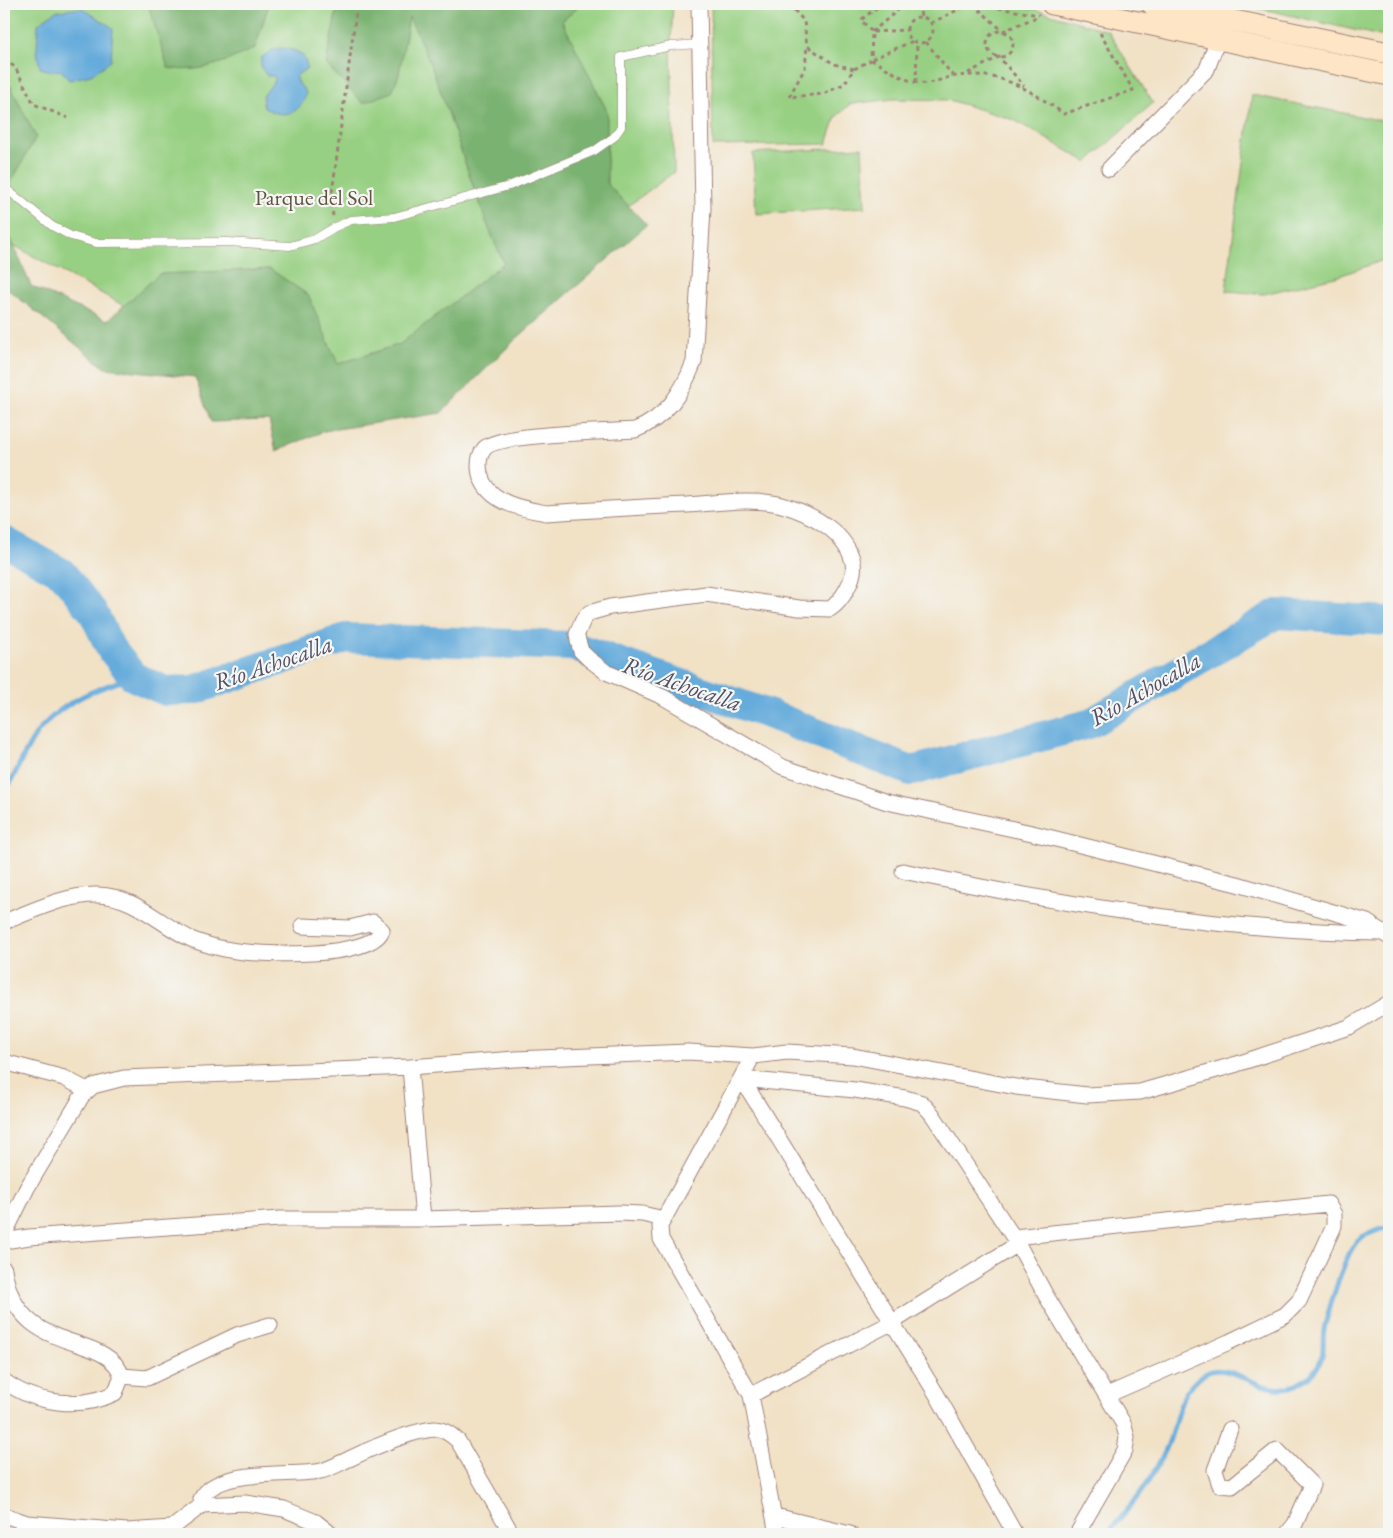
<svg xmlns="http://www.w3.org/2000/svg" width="1393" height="1538" font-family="'EB Garamond',serif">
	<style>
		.green { fill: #98d083; stroke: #717857 }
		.forest { fill: #7ab271; stroke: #62684e }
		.water { fill: #65abdb; stroke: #586583 }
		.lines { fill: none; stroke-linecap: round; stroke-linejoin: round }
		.stream { stroke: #65abdb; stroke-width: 5 }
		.river { stroke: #65abdb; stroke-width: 30 }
		.lane-casing { stroke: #9e8078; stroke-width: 9 }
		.street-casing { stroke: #9e8078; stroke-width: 17 }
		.secondary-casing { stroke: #9e8078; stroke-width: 23 }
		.path { stroke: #9e8078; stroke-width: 3; stroke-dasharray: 4 4; stroke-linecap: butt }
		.lane { stroke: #fff; stroke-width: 8 }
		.street { stroke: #fff; stroke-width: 15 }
		.secondary { stroke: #fde5c5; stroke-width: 21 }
		.labels { text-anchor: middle; stroke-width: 4.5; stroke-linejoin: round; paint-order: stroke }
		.park-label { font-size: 22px; fill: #615445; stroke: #f6f6f2 }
		.water-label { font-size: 24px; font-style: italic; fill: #535069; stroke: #f6f6f2 }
	</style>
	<rect width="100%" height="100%" fill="#f6f6f2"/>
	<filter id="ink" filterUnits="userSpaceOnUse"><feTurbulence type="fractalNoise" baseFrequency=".02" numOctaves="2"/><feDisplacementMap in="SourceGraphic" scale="10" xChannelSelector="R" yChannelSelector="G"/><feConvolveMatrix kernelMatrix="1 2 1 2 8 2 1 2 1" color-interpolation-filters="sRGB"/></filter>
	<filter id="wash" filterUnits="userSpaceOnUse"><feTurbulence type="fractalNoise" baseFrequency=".0096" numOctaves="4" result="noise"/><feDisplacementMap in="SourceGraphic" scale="20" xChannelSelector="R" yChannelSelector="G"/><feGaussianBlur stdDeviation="1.12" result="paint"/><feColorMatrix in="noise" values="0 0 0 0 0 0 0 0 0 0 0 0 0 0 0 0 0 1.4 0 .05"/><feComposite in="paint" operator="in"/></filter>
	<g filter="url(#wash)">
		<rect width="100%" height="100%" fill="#f1e1c5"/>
		<path class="green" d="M 4,4 L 673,4 L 671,46 L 674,172 L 324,431 L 139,314 L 4,240 Z
			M 711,4 L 1005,4 L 1037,10 L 1108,31 L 1153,103 L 1087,162 L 1014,120 L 949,100 L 894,99 L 850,104 L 836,117 L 827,144 L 713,146 Z
			M 1241,4 L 1389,4 L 1389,38 Z
			M 1252,95 L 1389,122 L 1389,258 L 1339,276 L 1264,294 L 1226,291 Z
			M 862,147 L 865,207 L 756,214 L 753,153 Z"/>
		<path class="forest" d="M 148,4 L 269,4 L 255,48 C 226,62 199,74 168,68 Z
			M 338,4 L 582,4 L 562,21 L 607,111 L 607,184 L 647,225 L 516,339 L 441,413 L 324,431 L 276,451 L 269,420 L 211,422 L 195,377 L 105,368 L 4,286 L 4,222 L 31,286 L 107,321 L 159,274 L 270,269 L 308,295 L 338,364 L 400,344 L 504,263 C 466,183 449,96 409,17 L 399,74 L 392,92 L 363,103 L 326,64 Z
			M 4,85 L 10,85 L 36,137 L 4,195 Z"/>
		<path class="water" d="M 82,8 L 113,28 L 111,61 L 91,75 L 69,80 L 61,70 L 51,71 L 40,68 L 37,51 L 38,24 L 56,11 Z
			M 280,48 C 294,49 306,52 307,68 L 296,76 L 296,80 L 306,92 C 303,115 279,120 263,106 L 263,96 L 275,80 L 274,76 L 267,76 L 261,67 L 261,58 L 272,50 Z"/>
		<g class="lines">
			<path class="stream" d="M 4,790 L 9,785 C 18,769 29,741 41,728 C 65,700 100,687 134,677
				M 1106,1534 C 1129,1510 1151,1481 1165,1451 C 1179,1424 1174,1395 1203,1375 C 1231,1356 1260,1401 1296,1385 C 1301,1382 1308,1379 1312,1374 C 1329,1354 1320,1345 1325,1325 C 1330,1305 1345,1254 1358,1240 C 1365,1233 1380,1230 1389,1227"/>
			<path class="river" d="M 4,541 L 62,573 L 93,612 L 111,649 L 134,677 L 166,691 L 194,690 L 346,638 L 572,646 L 771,715 L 911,771 L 1089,724 L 1276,614 L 1389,621"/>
		</g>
	</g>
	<g filter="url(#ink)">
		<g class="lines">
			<defs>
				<path id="lane" d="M 4,187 L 52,226 L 71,236 L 96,243 L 228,242 L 290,246 L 315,239 L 335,227 L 351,220 L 394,217 L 509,186 L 594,151 L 614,137 L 621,127 L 621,57 L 671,46 L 699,44"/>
				<path id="street" d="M 699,4 L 703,209 L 694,362 C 682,393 666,418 635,430 C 610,432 496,433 484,449 C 477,458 478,472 483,482 C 494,504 524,509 546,513 C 593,510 640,507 687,505 C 717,503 753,497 782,505 C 810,513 847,532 853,563 C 856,578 842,601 830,609 L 799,608 L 706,594 L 610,607 L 589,613 L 583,620 L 577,634 L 578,641 L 581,651 L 589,659 L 606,672 L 663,697 L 783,767 L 887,802 L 1032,833 L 1237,884 L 1367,922 L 1389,937
					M 1109,169 L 1207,69 L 1218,39
					M 903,871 C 1062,905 1220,931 1383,933
					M 4,922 C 33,911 66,894 98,895 C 136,896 161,926 193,940 C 204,944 218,948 230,950 C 257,955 371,960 382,930 L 373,922 L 350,928 L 302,926
					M 753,1056 L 660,1226 L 661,1239 L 751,1395 L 777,1534
					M 4,1062 L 64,1078 L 87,1090
					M 410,1067 L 423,1219
					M 742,1079 L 855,1090 L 905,1098 L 922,1103 L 932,1114 L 1018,1244 L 1045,1294 L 1123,1423 L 1127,1437 L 1125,1450 L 1077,1534
					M 742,1079 L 937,1395 L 1015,1534
					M 4,1235 L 27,1188 L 82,1096 L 93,1086 L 124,1078 L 410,1067 L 515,1059 L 688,1052 L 753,1056 L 787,1052 L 853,1056 L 1016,1087 L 1087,1095 L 1140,1092 L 1237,1064 L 1349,1027 L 1389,1003
					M 1014,1237 L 1328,1204 L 1334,1214 L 1334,1226 L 1299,1301 L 1285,1315 L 1229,1342 L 1107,1395
					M 4,1241 L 29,1237 L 280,1219 L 423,1219 L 619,1213 L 642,1214 L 664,1219
					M 4,1269 C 17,1359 106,1329 122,1376 L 115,1393 C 80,1410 35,1404 4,1381
					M 122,1376 L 147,1378 L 237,1335 L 270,1325
					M 751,1395 L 891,1323 L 1018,1244
					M 1230,1429 L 1215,1470 L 1220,1485 L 1232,1486 L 1277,1450 L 1312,1485 L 1295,1524 L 1287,1534
					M 202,1505 L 201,1499 C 217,1467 291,1477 321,1471 C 330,1469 340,1463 349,1459 C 370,1449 413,1430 435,1429 C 445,1429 452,1435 458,1441 L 512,1534
					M 4,1515 L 27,1523 L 127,1531 L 172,1528 L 202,1505 L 245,1503 L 284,1509 L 316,1522 L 331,1534
					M 775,1516 L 850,1534"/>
				<path id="secondary" d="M 1052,4 L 1389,75
					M 1152,4 L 1389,53"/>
			</defs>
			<use href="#lane" class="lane-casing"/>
			<use href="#street" class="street-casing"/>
			<use href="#secondary" class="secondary-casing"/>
			<path class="path" d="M 789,4 L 804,21 L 807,46
				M 919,4 L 921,17
				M 973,4 L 1003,31 L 1039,16
				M 975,4 L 1039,15
				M907 30a13 13 0 1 1 26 0a13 13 0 1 1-26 0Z
				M 931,23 L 970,4
				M987 44a13 13 0 1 1 26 0a13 13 0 1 1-26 0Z
				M 872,32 L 905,4
				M 873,32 L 907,30
				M 926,42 L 953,76
				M 872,59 L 913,41
				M 4,60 L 15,67 L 34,104 L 68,118
				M 871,60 C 887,67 901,80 919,83 C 932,85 944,77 956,76 C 1001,70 1030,90 1064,114 L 1133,90 L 1100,33
				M 854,69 L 834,64 L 807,46 L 805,68 L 789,97 L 823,94 L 844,84 L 854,69 L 871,60 L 872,32 L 861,20 L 881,4
				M 968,73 L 999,57 L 1024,86
				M 916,82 L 917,42
				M 333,216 L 331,201 L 357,4"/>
			<use href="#lane" class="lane"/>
			<use href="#street" class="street"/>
			<use href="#secondary" class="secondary"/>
		</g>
	</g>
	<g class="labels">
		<g class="park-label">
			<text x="314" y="205">Parque del Sol</text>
		</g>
		<g class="water-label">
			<text transform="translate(273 663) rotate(-19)" y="8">Río Achocalla</text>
			<text transform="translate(682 684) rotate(19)" y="8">Río Achocalla</text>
			<text transform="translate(1145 689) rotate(-30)" y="8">Río Achocalla</text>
		</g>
	</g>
	<rect width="1393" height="1538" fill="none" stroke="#f6f6f2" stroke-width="20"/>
</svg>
